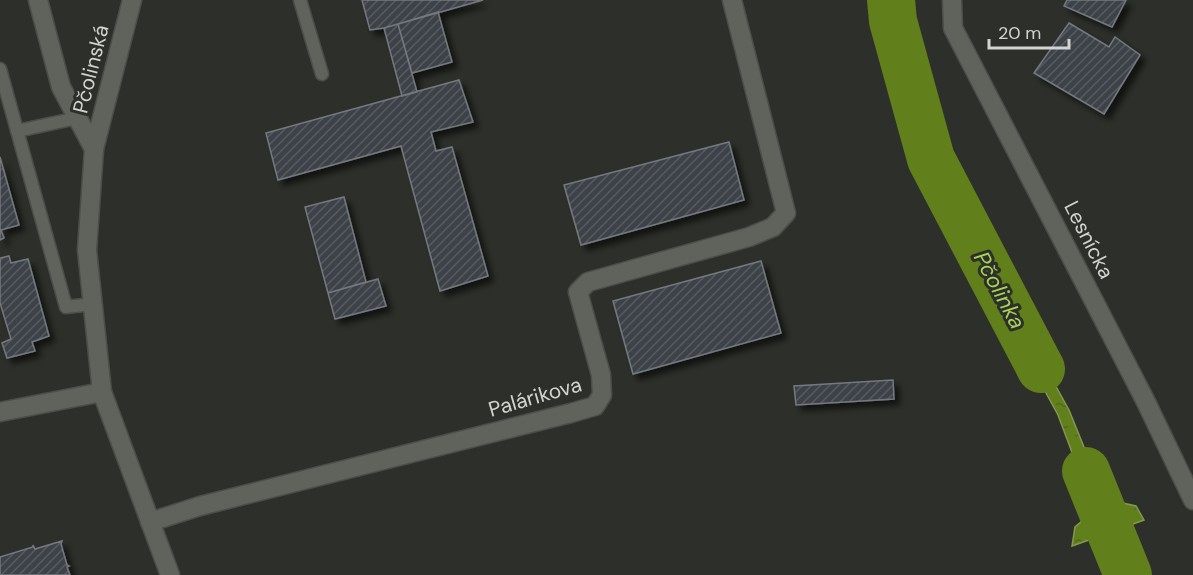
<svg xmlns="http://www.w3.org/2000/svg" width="1193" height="575" font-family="'DM Sans',sans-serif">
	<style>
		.water { fill: url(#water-ripples); stroke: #839851; stroke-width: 1.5 }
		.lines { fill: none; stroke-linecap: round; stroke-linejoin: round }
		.river { stroke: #617f1a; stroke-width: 48 }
		.building { fill: url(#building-hatch); stroke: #74797f; stroke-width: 1.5; filter: url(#shadow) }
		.lane-casing { stroke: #4b4d47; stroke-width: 15 }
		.street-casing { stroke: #4b4d47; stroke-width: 21 }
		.secondary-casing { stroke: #4b4d47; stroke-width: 21 }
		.lane { stroke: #60635c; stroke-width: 12 }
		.street { stroke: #60635c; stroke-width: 18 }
		.secondary { stroke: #60635c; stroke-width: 18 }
		.labels { text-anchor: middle; stroke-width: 6; stroke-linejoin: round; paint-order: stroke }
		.street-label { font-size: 21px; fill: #d2d4d0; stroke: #2d302a }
		.water-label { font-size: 22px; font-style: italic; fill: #a9d256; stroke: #2d302a }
	</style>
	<defs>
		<pattern id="water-ripples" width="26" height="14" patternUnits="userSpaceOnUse" patternTransform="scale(1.5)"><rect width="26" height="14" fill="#617f1a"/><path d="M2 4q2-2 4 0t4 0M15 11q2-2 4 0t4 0" fill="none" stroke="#536628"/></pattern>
		<pattern id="building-hatch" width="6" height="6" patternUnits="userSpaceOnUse" patternTransform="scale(1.5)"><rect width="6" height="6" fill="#3e4248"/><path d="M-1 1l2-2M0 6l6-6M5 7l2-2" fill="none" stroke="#595c61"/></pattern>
		<filter id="shadow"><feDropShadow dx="5.5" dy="5.5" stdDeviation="3" flood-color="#0009"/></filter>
	</defs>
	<rect width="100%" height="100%" fill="#2d302a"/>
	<path class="water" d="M 873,0 L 883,0 L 888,38 L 935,172 L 1002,299 L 1027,334 L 1069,410 L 1105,499 L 1136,506 L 1144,520 L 1072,546 L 1075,527 L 1094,511 L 1058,415 L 1017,340 L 994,304 L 926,177 L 878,40 Z"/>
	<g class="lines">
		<path class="river" d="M 891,0 L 893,21 L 931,159 L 1041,369
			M 1086,471 L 1128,575"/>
	</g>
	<path class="building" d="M 362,0 L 483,0 L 384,28 L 370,30 Z
		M 1067,0 L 1126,0 L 1112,27 L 1064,6 Z
		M 438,12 L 452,62 L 412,73 L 398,24 Z
		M 1069,23 L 1109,47 L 1115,37 L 1140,55 L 1104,114 L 1034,73 Z
		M 398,24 L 417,92 L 402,96 L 384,28 Z
		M 459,80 L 473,122 L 431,132 L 436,151 L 452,147 L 488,276 L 440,291 L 401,146 L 278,180 L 266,133 Z
		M 729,142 L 744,200 L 581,245 L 564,185 Z
		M 0,157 L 19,225 L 1,230 L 4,238 L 0,240 Z
		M 344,197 L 366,282 L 328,293 L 305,207 Z
		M 9,256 L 11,263 L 28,259 L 49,336 L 32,342 L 35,351 L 7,358 L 2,343 L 11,339 L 0,303 L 0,258 Z
		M 761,261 L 781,333 L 633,374 L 613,301 Z
		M 378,279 L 386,306 L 335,319 L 328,293 Z
		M 893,380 L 894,399 L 796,405 L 794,386 Z
		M 62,541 L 61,544 L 67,565 L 69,566 L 67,567 L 70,575 L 0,575 L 0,557 L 33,547 L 33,545 L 35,549 Z"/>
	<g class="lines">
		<defs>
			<path id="lane" d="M 300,0 L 322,74
				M 0,69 L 66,307 L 93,304
				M 17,131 L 77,118"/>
			<path id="street" d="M 38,0 L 61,87 L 94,149
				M 952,0 L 953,28 L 1145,400 L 1193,500
				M 0,412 L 102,392
				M 150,522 L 200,506 L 571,413 L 595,406 L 602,395 L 601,375 L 578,292 L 588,282 L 749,237 L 773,227 L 786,213 L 732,0"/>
			<path id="secondary" d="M 132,0 L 94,149 L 87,250 L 102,392 L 170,575"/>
		</defs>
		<use href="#lane" class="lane-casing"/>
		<use href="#street" class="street-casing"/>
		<use href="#secondary" class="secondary-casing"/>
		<use href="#lane" class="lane"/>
		<use href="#street" class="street"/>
		<use href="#secondary" class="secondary"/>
	</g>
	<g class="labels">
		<g class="street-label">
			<text transform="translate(91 69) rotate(-76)" y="7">Pčolinská</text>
			<text transform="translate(1089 240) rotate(63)" y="7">Lesnícka</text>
			<text transform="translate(535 397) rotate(-16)" y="7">Palárikova</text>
		</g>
		<g class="water-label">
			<text transform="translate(1000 290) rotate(62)" y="8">Pčolinka</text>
		</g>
	</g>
	<path d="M989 39v9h80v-9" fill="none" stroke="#d2d4d0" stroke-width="3"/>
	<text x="998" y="39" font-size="18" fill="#d2d4d0" stroke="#2d302a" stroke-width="4.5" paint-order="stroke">20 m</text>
</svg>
